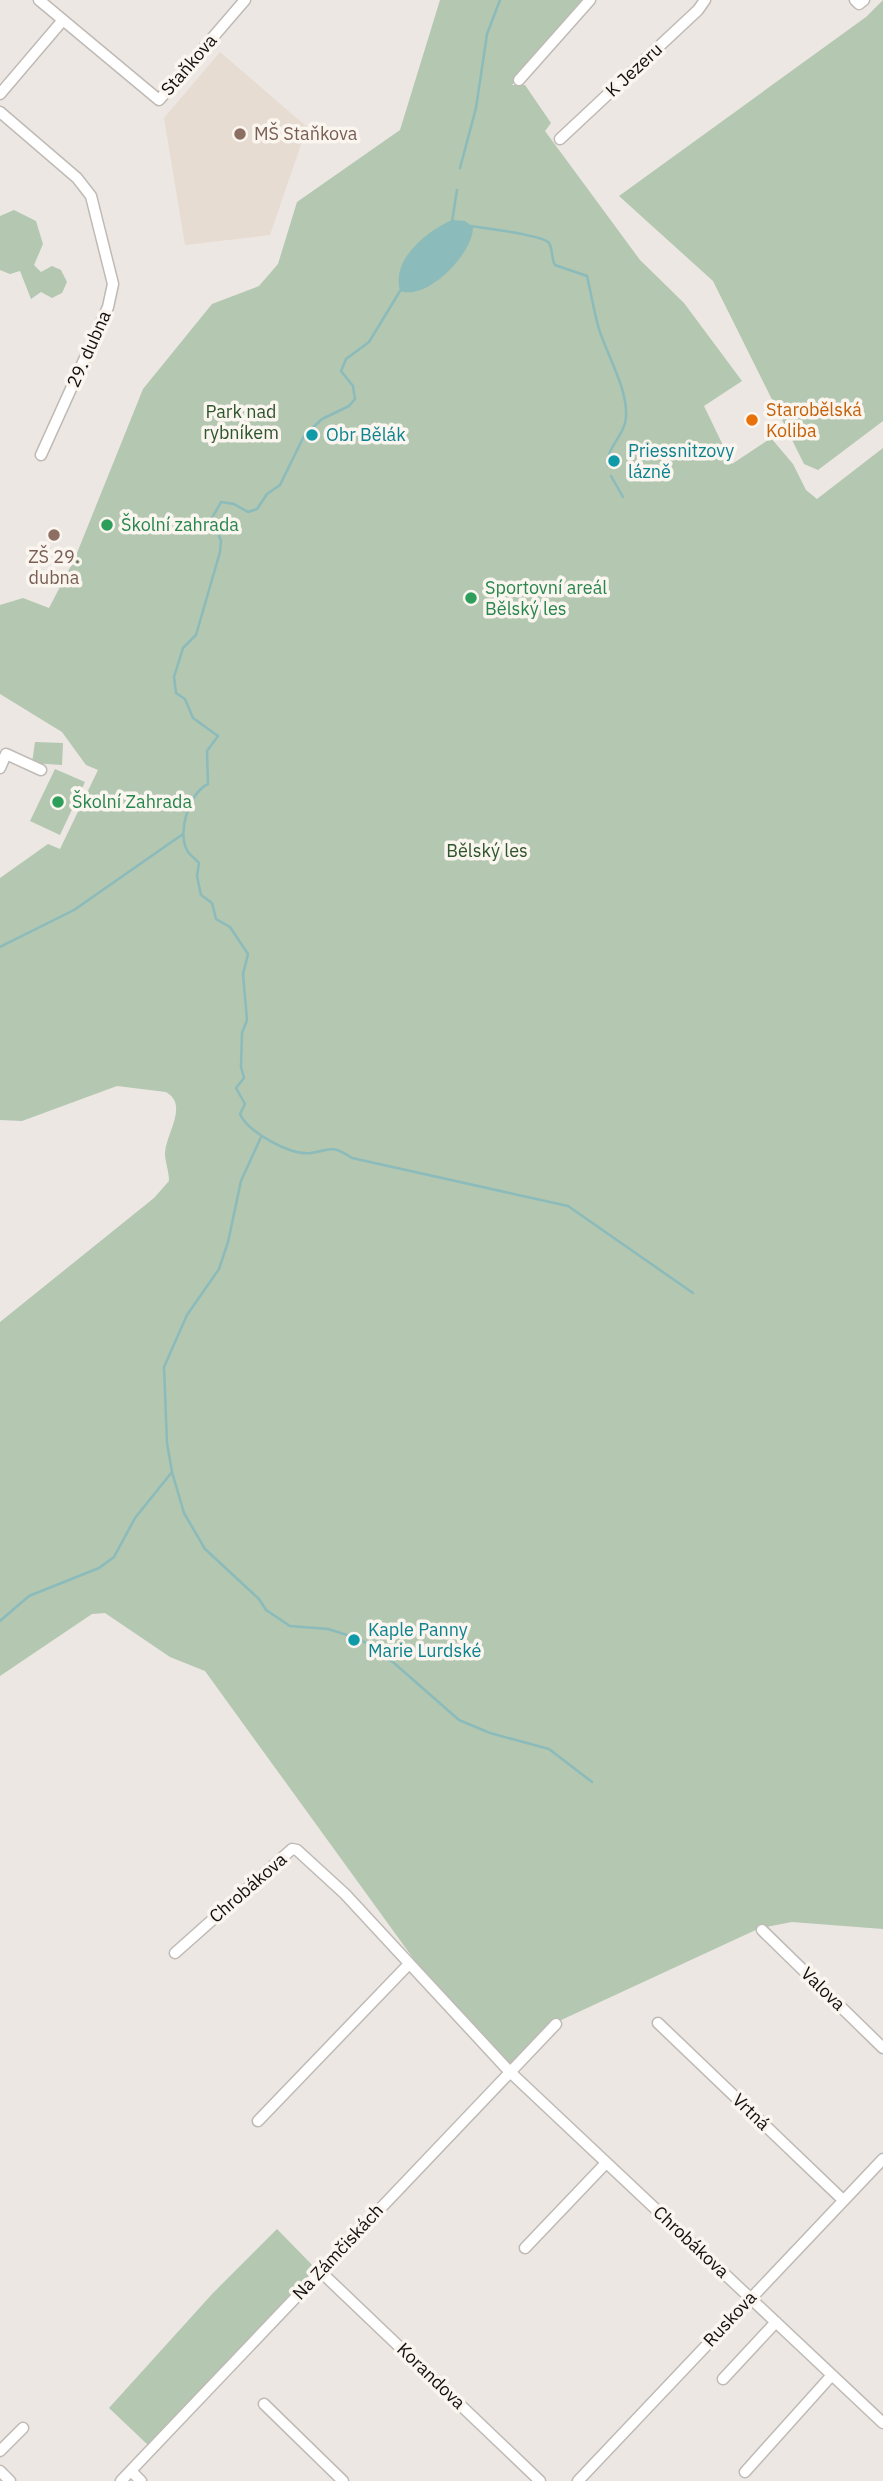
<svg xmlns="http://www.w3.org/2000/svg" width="883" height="2481" font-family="'IBM Plex Sans',sans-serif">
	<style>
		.built { fill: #e7dcd1 }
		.green { fill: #b3c7b1 }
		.water { fill: #8cbbbb }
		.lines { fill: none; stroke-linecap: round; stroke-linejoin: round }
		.stream { stroke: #8cbbbb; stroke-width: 2.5 }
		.street-casing { stroke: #bfbab5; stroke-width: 13 }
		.street { stroke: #fff; stroke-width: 10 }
		.education-dot { fill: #8d6e63; stroke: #faf5ef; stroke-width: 2.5 }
		.food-dot { fill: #e8710a; stroke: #faf5ef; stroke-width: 2.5 }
		.culture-dot { fill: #0f9aa8; stroke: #faf5ef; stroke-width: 2.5 }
		.leisure-dot { fill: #2e9e5b; stroke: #faf5ef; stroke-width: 2.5 }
		.labels { text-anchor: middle; stroke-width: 7; stroke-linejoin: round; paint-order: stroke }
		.street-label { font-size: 18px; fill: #12100f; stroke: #faf5ef }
		.education-label { font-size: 18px; fill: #785e54; stroke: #faf5ef; text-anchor: start }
		.food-label { font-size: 18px; fill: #c56008; stroke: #faf5ef; text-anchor: start }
		.park-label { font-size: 18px; fill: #2d542b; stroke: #faf5ef }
		.culture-label { font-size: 18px; fill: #0d838f; stroke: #faf5ef; text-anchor: start }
		.leisure-label { font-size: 18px; fill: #27864d; stroke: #faf5ef; text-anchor: start }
	</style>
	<rect width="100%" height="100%" fill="#ece7e2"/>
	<path class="built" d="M 220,52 L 307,127 L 270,235 L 185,245 L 164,118 Z"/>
	<path class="green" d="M 440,0 L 582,0 L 512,85 L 525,85 L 551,123 L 545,131 L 640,260 L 684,303 L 742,381 L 704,406 L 732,464 L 771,438 L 793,464 L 806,490 L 817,499 L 883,448 L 883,1929 L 792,1922 L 760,1928 L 559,2021 L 504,2072 L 447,2005 L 205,1671 L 170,1657 L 105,1613 L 92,1614 L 0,1676 L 0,1322 L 154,1198 L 169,1181 C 169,1171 165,1162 165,1153 C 166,1133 189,1105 166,1092 L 117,1086 L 22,1121 L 0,1120 L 0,878 L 48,844 L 60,849 L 98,770 L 86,765 L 62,732 L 0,694 L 0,605 L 23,598 L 49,608 L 75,558 L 143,389 L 212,304 L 259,286 L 278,264 L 297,202 L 400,130 Z
		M 883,0 L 883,421 L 818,470 L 804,464 L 713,281 L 619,196 L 866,17 Z
		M 14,210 L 36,221 L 43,244 L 34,265 L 41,272 L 52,266 L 61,270 L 67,282 L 62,293 L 52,298 L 41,292 L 31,299 L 20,271 L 10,274 L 0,270 L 0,216 Z
		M 35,742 L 63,743 L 62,765 L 32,763 Z
		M 55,769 L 85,782 L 60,835 L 30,821 Z
		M 277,2229 L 317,2270 L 148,2445 L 109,2408 L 213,2293 Z"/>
	<path class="water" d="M 452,220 L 465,221 L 473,227 C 473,254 427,301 400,291 C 391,259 427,231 452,220 Z"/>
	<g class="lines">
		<path class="stream" d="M 460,168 L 476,108 L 487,34 L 500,0
			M 452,222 L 457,190
			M 471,226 C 484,228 544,235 549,243 C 553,249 551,258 555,265 L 587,276 C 591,293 594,312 599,329 C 607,355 628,389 626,417 C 625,436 605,448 608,466
			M 400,291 L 369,342 L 346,359 L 341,371 L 353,386 L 355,399 L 349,406 L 322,419 L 304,436 L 280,485 L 267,494 L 257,509 L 248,512 L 234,504 L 221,502 L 212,518 L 221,541 L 220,552 L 196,635 L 183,648 L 174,677 L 176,693 L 185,699 L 193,718 L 218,736 L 207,751 L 208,784 C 189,793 177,832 187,850 C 189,855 195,858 199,863 L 197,876 L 201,895 L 212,903 L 216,919 L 230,927 L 248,954 L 243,974 L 247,1020 L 242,1033 L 241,1067 L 244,1078 L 236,1088 L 245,1104 L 240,1114 C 248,1132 291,1156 311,1153 C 332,1150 331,1144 352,1158 L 568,1206 L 693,1293
			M 611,476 L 623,497
			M 0,947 L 74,910 L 183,834
			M 172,1472 L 184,1513 L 205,1549 L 259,1599 L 266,1610 L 290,1626 L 328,1629 L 360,1639 L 394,1663 L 459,1720 L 490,1733 L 549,1749 L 592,1782
			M 0,1621 L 29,1596 L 99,1568 L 114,1557 L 135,1518 L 172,1472 L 167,1443 L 164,1367 L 187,1315 L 219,1269 L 228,1242 L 241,1181 L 261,1137"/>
		<defs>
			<path id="street" d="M 39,0 L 63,20
				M 855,0 L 859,4 L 864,0
				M 519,80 L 590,0
				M 0,94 L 63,20 L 159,100 L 245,0
				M 0,112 L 77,178 L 91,196 L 113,284 L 108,307 L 41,455
				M 560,139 L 698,10 L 705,0
				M 0,768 L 6,754 L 41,770
				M 762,1930 L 883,2048
				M 175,1953 L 292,1849 L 297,1850 L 345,1894 L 509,2071 L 883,2423
				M 658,2023 L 843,2200
				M 258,2121 L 408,1965
				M 525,2248 L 606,2163
				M 321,2272 L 540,2481
				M 723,2379 L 776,2322
				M 264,2404 L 343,2481
				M 0,2451 L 23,2428
				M 0,2471 L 10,2481
				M 131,2471 L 141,2481
				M 745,2472 L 832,2375
				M 121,2481 L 556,2024
				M 578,2481 L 883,2159"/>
		</defs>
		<use href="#street" class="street-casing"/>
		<use href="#street" class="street"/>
	</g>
	<g class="education-dot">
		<circle cx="240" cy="134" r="7"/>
		<circle cx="54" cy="535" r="7"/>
	</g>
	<circle class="food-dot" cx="752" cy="420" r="7"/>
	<g class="culture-dot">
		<circle cx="312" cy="435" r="7"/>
		<circle cx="614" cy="461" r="7"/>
		<circle cx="354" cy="1640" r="7"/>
	</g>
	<g class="leisure-dot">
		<circle cx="107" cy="525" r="7"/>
		<circle cx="471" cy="598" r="7"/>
		<circle cx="58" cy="802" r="7"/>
	</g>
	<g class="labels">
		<g class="street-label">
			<text transform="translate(189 65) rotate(-49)" y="6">Staňkova</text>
			<text transform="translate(634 70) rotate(-43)" y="6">K Jezeru</text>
			<text transform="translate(89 349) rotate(-66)" y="6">29. dubna</text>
			<text transform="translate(248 1888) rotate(-41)" y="6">Chrobákova</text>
			<text transform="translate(823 1989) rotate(44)" y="6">Valova</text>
			<text transform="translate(751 2112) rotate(44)" y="6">Vrtná</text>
			<text transform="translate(691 2242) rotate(43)" y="6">Chrobákova</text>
			<text transform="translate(338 2252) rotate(-47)" y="6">Na Zámčiskách</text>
			<text transform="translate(730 2319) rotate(-47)" y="6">Ruskova</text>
			<text transform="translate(431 2376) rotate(44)" y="6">Korandova</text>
		</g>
		<g class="education-label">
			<text x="254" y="140">MŠ Staňkova</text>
			<text x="54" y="563" text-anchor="middle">ZŠ 29.<tspan x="54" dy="21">dubna</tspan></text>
		</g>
		<g class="food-label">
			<text x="766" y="416">Starobělská<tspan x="766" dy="21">Koliba</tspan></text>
		</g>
		<g class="park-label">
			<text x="241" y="418">Park nad<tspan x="241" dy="21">rybníkem</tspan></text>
			<text x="487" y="857">Bělský les</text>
		</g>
		<g class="culture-label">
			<text x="326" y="441">Obr Bělák</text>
			<text x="628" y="457">Priessnitzovy<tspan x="628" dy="21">lázně</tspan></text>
			<text x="368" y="1636">Kaple Panny<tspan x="368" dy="21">Marie Lurdské</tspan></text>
		</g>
		<g class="leisure-label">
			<text x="121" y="531">Školní zahrada</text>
			<text x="485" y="594">Sportovní areál<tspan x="485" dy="21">Bělský les</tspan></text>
			<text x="72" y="808">Školní Zahrada</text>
		</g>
	</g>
</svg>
